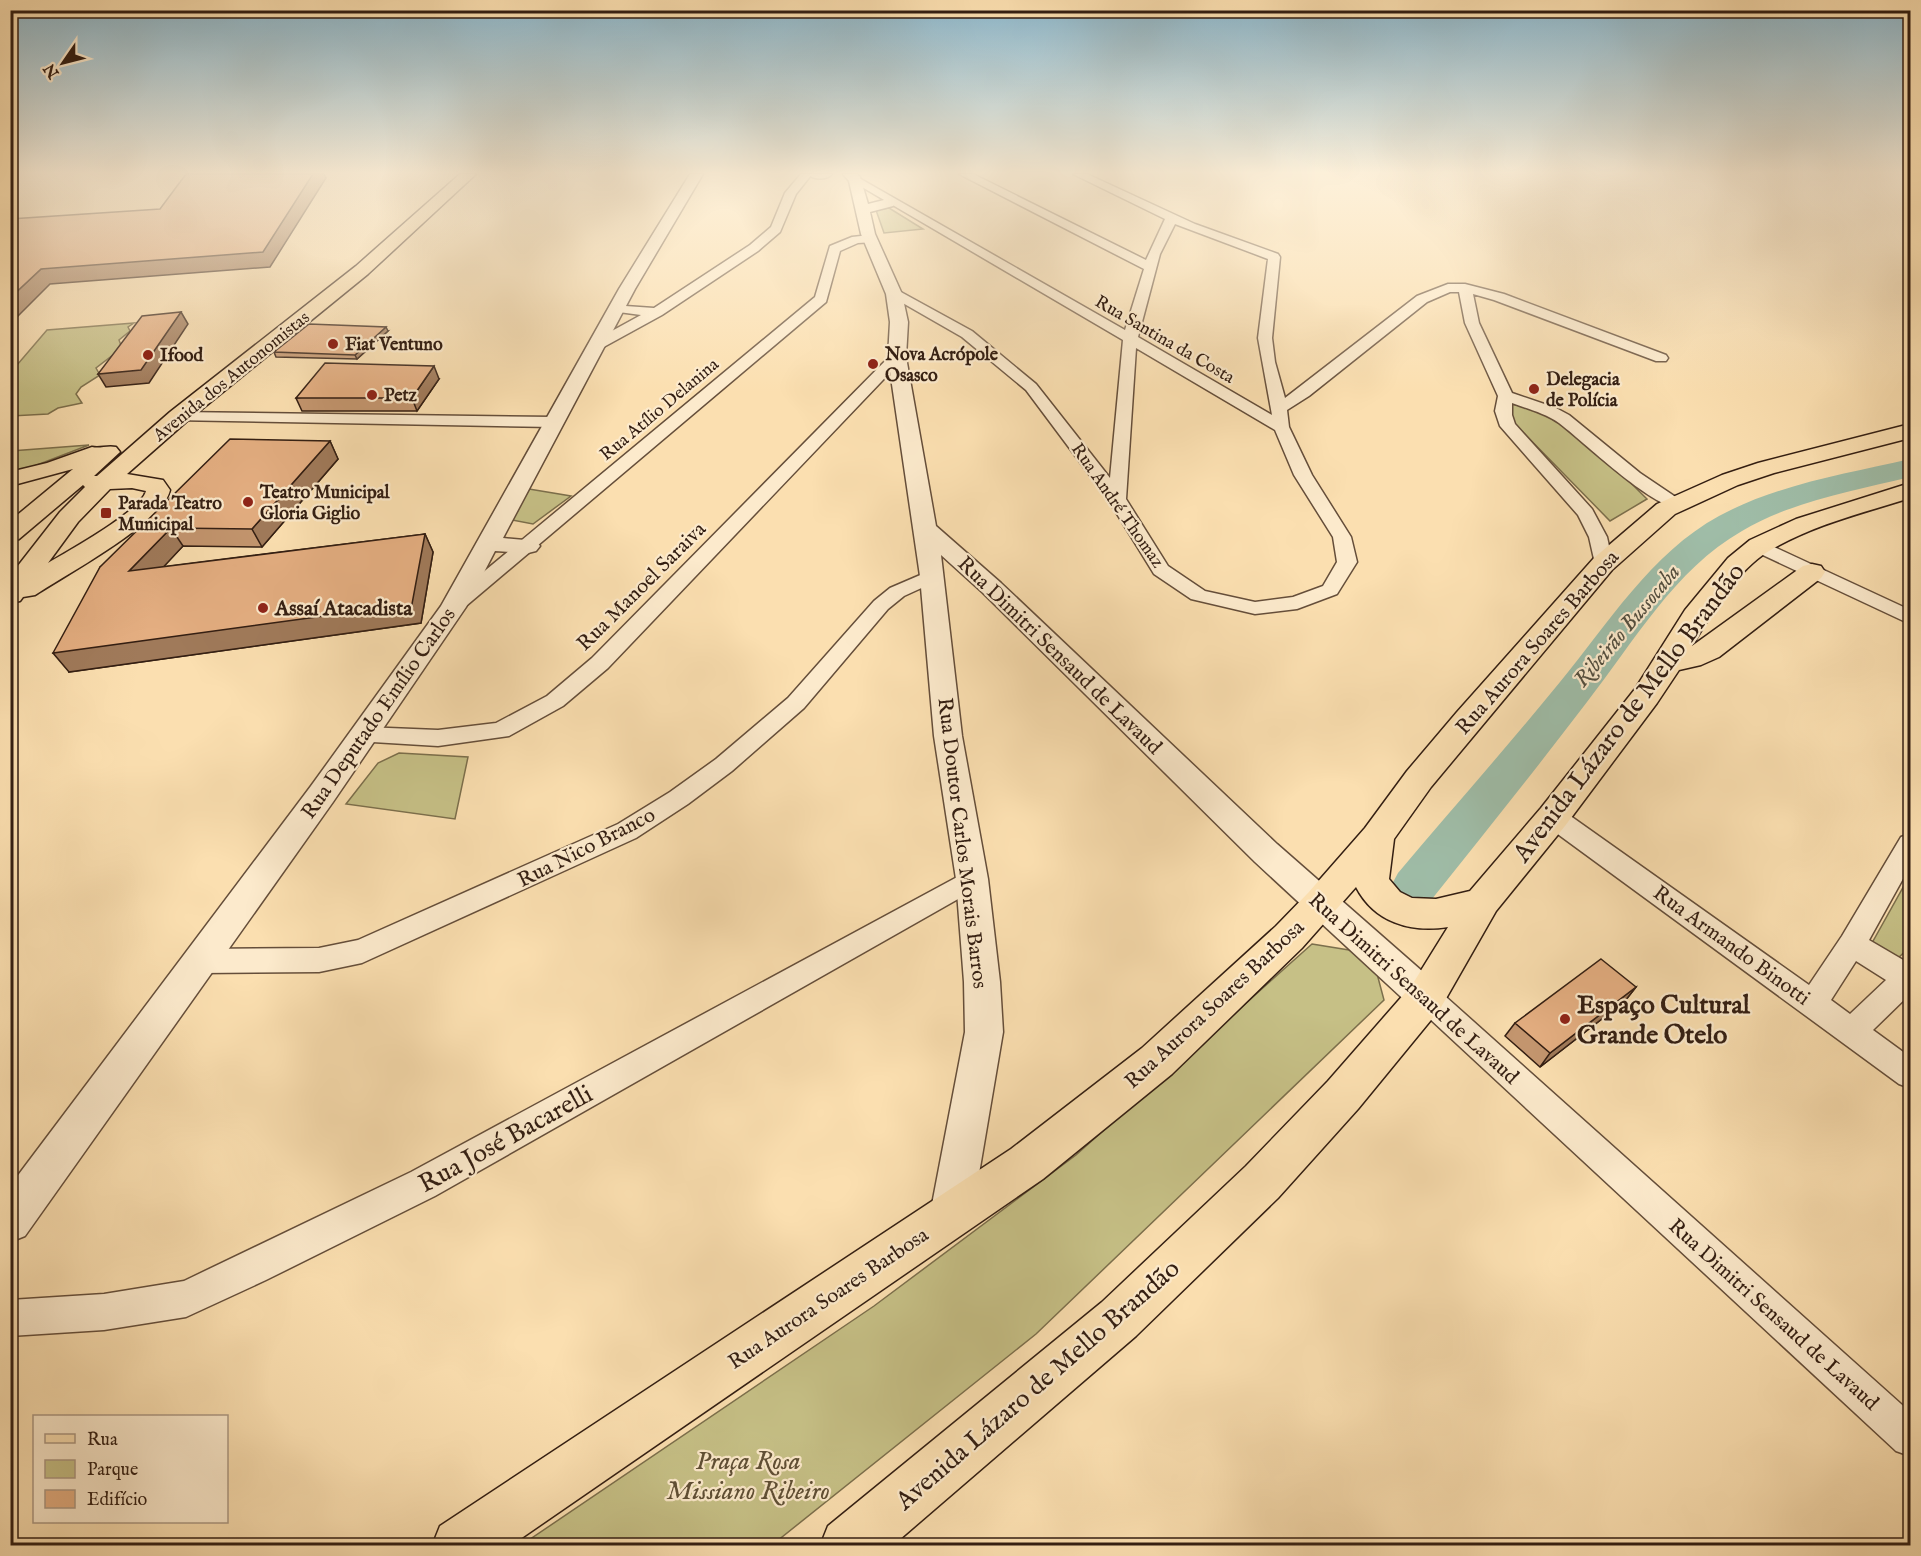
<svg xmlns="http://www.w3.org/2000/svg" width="1921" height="1556" font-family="'IM FELL English',serif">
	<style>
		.green { fill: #c6c086; stroke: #7c6f4c; stroke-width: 1.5 }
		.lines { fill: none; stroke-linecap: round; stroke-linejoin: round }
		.river { fill: #9fbda8; fill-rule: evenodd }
		.minor-casing { stroke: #654e3a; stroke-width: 3 }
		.tertiary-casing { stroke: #654e3a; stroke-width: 3 }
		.primary-casing { stroke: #331e12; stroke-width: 3 }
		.minor { fill: #fceacc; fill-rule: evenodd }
		.tertiary { fill: #fceacc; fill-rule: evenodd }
		.primary { fill: #fbdfb0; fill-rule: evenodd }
		.wall { fill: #c4966f; stroke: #331e12; stroke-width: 1.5 }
		.shaded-wall { fill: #a07a5a; stroke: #331e12; stroke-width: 1.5 }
		.building { fill: #e4ae81; stroke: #331e12; stroke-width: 1.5 }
		.poi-dot { fill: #8f2418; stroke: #fceacc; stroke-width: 2 }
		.labels { text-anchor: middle; stroke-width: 4.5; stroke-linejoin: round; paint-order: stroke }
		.far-street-label { font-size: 18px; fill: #331e12; stroke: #fceacc }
		.far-poi-label { font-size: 18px; font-weight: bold; fill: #331e12; stroke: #fceacc; text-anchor: start }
		.street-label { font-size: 21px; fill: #331e12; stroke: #fceacc }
		.poi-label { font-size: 21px; font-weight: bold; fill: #331e12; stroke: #fceacc; text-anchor: start }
		.water-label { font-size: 22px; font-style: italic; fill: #534e3f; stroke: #fceacc }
		.near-street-label { font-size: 26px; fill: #331e12; stroke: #fceacc }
		.near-poi-label { font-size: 26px; font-weight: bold; fill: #331e12; stroke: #fceacc; text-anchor: start }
		.near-park-label { font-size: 26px; font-style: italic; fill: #5f4f35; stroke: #fceacc }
	</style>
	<rect width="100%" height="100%" fill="#fbdfb0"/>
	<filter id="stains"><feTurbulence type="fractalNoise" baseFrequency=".00333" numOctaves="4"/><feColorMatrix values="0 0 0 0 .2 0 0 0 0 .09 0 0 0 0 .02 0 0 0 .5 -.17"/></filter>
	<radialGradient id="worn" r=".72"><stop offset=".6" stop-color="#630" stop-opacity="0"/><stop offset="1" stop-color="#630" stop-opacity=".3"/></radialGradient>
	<path class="green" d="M 889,208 L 923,229 L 884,233 L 876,210 Z
		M 134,323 L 128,327 L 130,331 L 119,340 L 122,348 L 96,368 L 100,375 L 81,387 L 76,394 L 82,403 L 58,408 L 48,414 L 11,416 L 11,372 L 47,330 Z
		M 1511,404 C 1569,413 1607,460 1647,499 L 1610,521 L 1512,421 Z
		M 89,445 L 11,475 L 11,451 Z
		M 529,489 L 571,496 L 533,524 L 512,520 Z
		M 399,753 L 468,757 L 455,819 L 346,804 L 378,763 Z
		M 1910,875 L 1910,947 L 1898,958 L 1872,943 Z
		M 1312,944 L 1349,950 L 1376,970 L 1384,1000 L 1036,1334 L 772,1545 L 520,1546 L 874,1306 L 1076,1155 Z"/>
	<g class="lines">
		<path class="river" d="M 1910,459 L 1910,477 C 1853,491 1793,501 1742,531 C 1674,570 1634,642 1587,702 C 1536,769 1484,834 1432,899 L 1415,905 L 1398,899 L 1391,886 L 1398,873 C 1452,809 1507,747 1560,682 C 1608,624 1651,553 1719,516 C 1778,484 1846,474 1910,459 Z"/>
		<defs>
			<path id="minor" d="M 801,174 L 812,174 L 796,194 L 780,232 L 758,251 L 662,315 L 600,349 L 590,349 L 588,346 L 590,343 L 641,315 L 611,311 L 609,308 L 611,305 L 654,308 L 750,245 L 771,227 L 785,193 Z
				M 959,174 L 973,174 L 1146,260 L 1165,219 L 1073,174 L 1087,174 L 1195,224 L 1278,254 L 1280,257 L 1272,338 L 1275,362 L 1285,398 L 1417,296 L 1448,284 L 1465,284 L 1504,294 L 1666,355 L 1668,358 L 1666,361 L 1656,361 L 1494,300 L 1473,294 L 1479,323 L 1512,393 L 1556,408 L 1569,415 L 1640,473 L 1686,504 L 1683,508 C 1658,514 1582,440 1559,423 C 1545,413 1528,409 1512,403 L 1512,415 L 1515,424 L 1592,509 L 1607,537 L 1613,564 L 1610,568 L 1596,568 L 1589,537 L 1578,515 L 1500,426 L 1495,411 L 1498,396 L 1465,323 L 1459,292 L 1450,292 L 1427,302 L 1309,396 L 1287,410 L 1289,427 L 1312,475 L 1351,537 L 1357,562 L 1337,594 L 1297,609 L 1255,614 L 1191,599 L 1154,574 L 1109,501 L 1026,390 L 962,337 L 887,294 L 894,290 L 899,291 L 972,331 L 1036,384 L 1110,478 L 1123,340 L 850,180 L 855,177 L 859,178 L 1125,330 L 1144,269 ZM 1175,224 L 1268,259 L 1258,338 L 1272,415 L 1138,337 L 1160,254 ZM 1136,348 L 1275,430 L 1294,475 L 1333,537 L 1337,562 L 1323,586 L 1293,597 L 1255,602 L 1205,591 L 1168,566 L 1126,499 Z
				M 870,235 L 874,236 L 874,242 L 858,243 L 840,251 L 826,302 L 460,611 L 446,611 L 443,607 L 446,603 L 815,297 L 830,246 L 852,237 Z
				M 897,353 L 904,357 L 902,360 L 608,668 L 563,706 L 509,736 L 438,746 L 356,741 L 352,735 L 356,729 L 364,727 L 438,730 L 496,723 L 547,696 L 592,658 L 892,354 Z
				M 178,412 L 554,417 L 562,422 L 554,427 L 172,420 L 170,417 L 172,414 Z
				M 1759,540 L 1910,610 L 1910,624 L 1752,550 L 1750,546 L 1752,542 Z
				M 932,570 L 939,572 L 942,576 L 939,580 L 904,596 L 888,609 L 804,708 L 732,771 L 688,804 L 636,838 L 362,963 L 319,972 L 200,973 L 190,969 L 186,961 L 190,953 L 200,949 L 319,948 L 358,940 L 618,824 L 670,792 L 716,759 L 788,698 L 874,601 L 890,588 Z
				M 1553,808 L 1562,810 L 1809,985 L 1842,936 L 1901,837 L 1910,834 L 1910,866 L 1869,940 L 1910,964 L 1910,994 L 1873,1030 L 1910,1057 L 1910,1088 L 1899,1084 L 1544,824 L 1541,817 L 1544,810 ZM 1856,961 L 1886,980 L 1850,1014 L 1831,1000 Z
				M 972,869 L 981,872 L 985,879 L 981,886 L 435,1196 L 266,1280 L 186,1317 L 104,1330 L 10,1336 L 10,1300 L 104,1294 L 184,1281 L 411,1172 Z
				M 1426,985 L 1436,988 L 1910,1412 L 1910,1456 L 1896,1451 L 1416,1006 L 1412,997 L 1416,988 Z"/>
			<path id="tertiary" d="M 690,174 L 703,174 L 635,289 L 503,538 L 536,541 L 540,546 L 536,551 L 528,553 L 495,551 L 466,607 L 333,802 L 25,1236 L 10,1242 L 10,1186 L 311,786 L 441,606 L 619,289 Z
				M 808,174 L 832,174 C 827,180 813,180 808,174 Z
				M 843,174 L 857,174 L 860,177 L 868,204 L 888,199 L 895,203 L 893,206 L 870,212 L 875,234 L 902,294 L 908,322 L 906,357 L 936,526 L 1001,583 L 1277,844 L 1439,986 L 1444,997 L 1439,1008 L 1426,1013 L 1413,1008 L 1255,862 L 983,593 L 941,555 L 962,736 L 988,879 L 1000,982 L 1003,1032 L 972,1215 L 966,1230 L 951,1236 L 936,1230 L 930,1215 L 965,1032 L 964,982 L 956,879 L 934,736 L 920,576 L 888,357 L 890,322 L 886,294 L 861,234 L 849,181 Z"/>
			<path id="primary" d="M 460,174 L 476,174 L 368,274 L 186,422 L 127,474 L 163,480 L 170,490 C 163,523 65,575 35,595 L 23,597 L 20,601 L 10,603 L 10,576 L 60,512 L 85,487 L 83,485 L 19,539 L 10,542 L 10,521 L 73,469 L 10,486 L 10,472 L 47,463 L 92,447 C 100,449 107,445 116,447 L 120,452 L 94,476 L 97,476 L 170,412 L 356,266 ZM 132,488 L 146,491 C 141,511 68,551 48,563 L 78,522 L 110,489 Z
				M 1910,424 L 1910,438 L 1774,473 L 1738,485 L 1675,514 L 1612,570 L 1431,787 L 1394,839 L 1389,879 L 1400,892 L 1412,898 L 1436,899 L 1470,891 L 1541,808 L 1635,689 L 1685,610 L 1728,558 L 1750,540 L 1796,519 L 1910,483 L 1910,498 C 1863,513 1812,525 1769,551 C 1737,570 1710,615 1692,646 L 1803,566 L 1812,564 L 1821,566 L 1825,572 L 1821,578 L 1719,657 L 1701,665 L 1679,670 L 1657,703 L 1565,826 L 1496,911 L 1440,1009 L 1358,1109 L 1278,1198 L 1136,1336 L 892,1546 L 820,1546 L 828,1526 L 1102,1302 L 1246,1166 L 1328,1081 L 1412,985 L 1448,927 C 1410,933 1374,922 1356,887 L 1302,948 L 1172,1074 L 1043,1179 L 510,1546 L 432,1546 L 440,1526 L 1011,1149 L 1142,1048 L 1276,926 L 1308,893 L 1365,828 L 1407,771 L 1457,712 L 1594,558 L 1657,504 L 1722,475 L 1758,463 Z"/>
		</defs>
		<use href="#minor" class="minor-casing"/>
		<use href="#tertiary" class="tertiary-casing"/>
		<use href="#primary" class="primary-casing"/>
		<use href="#minor" class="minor"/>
		<use href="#tertiary" class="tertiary"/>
		<use href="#primary" class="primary"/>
	</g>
	<path class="wall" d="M 388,331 L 357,359 L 276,357 L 274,352 Z
		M 439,379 L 417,411 L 302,411 L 296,398 Z
		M 330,441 L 338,459 L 262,547 L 183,546 L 163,567 L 425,534 L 433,552 L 421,623 L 69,672 L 100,567 Z
		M 1636,987 L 1625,1001 L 1540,1067 L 1505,1036 L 1515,1023 Z"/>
	<path class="shaded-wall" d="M 313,174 L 324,174 L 326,178 L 270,267 L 50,284 L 10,324 L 10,298 L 41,269 Z
		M 181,312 L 188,324 L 149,383 L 106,387 L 98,374 Z
		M 386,327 L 388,331 L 357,359 L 355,355 Z
		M 434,366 L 439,379 L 417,411 L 412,398 Z
		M 330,441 L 338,459 L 262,547 L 252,529 Z
		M 171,528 L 183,546 L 142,590 L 129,571 Z
		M 425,534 L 433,552 L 421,623 L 69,672 L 53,653 Z
		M 1636,987 L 1625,1001 L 1540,1067 L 1550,1053 Z"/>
	<path class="building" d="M 186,174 L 313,174 L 263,252 L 41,269 L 10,298 L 10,219 L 160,209 Z
		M 181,312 L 141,370 L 98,374 L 142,316 Z
		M 309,324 L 386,327 L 355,355 L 274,352 Z
		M 325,363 L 434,366 L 412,398 L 296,398 Z
		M 230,439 L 330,441 L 252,529 L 171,528 L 129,571 L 425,534 L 412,604 L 53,653 L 100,567 Z
		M 1601,959 L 1636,987 L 1550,1053 L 1515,1023 Z"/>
	<linearGradient id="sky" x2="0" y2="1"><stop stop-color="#8bb8ce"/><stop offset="0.44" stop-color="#fdf1db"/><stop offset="1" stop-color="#fdf1db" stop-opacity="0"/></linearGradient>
	<rect width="1921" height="392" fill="url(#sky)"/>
	<g class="poi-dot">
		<circle cx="333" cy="344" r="6"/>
		<circle cx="148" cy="355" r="6"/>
		<circle cx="873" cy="364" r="6"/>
		<circle cx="1534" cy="389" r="6"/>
		<circle cx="372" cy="395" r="6"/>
		<circle cx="248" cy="502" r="6"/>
		<rect x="100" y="507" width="12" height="12" rx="3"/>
		<circle cx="263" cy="608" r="6"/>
		<circle cx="1565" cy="1019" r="6"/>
	</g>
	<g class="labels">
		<g class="far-street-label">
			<text transform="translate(1165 339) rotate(30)" y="6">Rua Santina da Costa</text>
			<text transform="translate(231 376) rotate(-39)" y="6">Avenida dos Autonomistas</text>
			<text transform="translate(659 409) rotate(-40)" y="6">Rua Atílio Delanina</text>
			<text transform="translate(1118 505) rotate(55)" y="6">Rua André Thomaz</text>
		</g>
		<g class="far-poi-label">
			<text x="345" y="350">Fiat Ventuno</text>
			<text x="885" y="360">Nova Acrópole<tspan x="885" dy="21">Osasco</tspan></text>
			<text x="160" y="361">Ifood</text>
			<text x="1546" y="385">Delegacia<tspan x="1546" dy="21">de Polícia</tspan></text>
			<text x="384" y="401">Petz</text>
			<text x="260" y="498">Teatro Municipal<tspan x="260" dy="21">Gloria Giglio</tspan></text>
			<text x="118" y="509">Parada Teatro<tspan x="118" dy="21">Municipal</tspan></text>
		</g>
		<g class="street-label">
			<text transform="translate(641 586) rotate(-45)" y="7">Rua Manoel Saraiva</text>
			<text transform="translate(1537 642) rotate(-49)" y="7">Rua Aurora Soares Barbosa</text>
			<text transform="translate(1060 655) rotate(44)" y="7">Rua Dimitri Sensaud de Lavaud</text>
			<text transform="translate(378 713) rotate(-55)" y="7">Rua Deputado Emílio Carlos</text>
			<text transform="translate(963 843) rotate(83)" y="7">Rua Doutor Carlos Morais Barros</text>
			<text transform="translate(586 847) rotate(-27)" y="7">Rua Nico Branco</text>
			<text transform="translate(1732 945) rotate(36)" y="7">Rua Armando Binotti</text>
			<text transform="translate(1414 988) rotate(42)" y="7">Rua Dimitri Sensaud de Lavaud</text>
			<text transform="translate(1214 1004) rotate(-43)" y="7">Rua Aurora Soares Barbosa</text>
			<text transform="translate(828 1298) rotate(-34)" y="7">Rua Aurora Soares Barbosa</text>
			<text transform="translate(1774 1314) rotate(42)" y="7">Rua Dimitri Sensaud de Lavaud</text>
		</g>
		<g class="poi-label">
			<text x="275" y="615">Assaí Atacadista</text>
		</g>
		<g class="water-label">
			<text transform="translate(1626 625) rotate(-50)" y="8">Ribeirão Bussocaba</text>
		</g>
		<g class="near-street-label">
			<text transform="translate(1628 712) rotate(-53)" y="9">Avenida Lázaro de Mello Brandão</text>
			<text transform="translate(505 1138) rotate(-29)" y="9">Rua José Bacarelli</text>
			<text transform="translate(1037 1384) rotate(-41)" y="9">Avenida Lázaro de Mello Brandão</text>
		</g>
		<g class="near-poi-label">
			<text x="1577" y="1013">Espaço Cultural<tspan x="1577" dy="30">Grande Otelo</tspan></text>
		</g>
		<g class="near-park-label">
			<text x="748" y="1469">Praça Rosa<tspan x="748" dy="30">Missiano Ribeiro</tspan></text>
		</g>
	</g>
	<rect width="1921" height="1556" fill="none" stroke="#fbdfb0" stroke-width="36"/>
	<rect x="12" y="12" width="1897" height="1532" fill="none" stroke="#331e12" stroke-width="3"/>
	<rect x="18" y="18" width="1885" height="1520" fill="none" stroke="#331e12" stroke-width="1.5"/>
	<rect x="33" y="1415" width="195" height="108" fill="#fceacc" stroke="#ac9882" stroke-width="1.5"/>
	<rect x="45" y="1434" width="30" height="9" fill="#fbdfb0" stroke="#ac9882" stroke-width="1.5"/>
	<text x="87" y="1445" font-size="18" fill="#331e12">Rua</text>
	<rect x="45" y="1460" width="30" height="18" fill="#c6c086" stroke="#ac9882" stroke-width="1.5"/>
	<text x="87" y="1475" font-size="18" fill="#331e12">Parque</text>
	<rect x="45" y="1490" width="30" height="18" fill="#e4ae81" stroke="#ac9882" stroke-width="1.5"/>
	<text x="87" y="1505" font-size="18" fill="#331e12">Edifício</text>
	<g transform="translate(63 63) rotate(235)" stroke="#fceacc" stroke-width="4.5" paint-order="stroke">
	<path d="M0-4.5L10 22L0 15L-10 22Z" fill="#331e12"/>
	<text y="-9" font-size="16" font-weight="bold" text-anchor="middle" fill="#331e12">N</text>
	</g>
	<rect width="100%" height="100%" filter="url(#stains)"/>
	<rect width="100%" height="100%" fill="url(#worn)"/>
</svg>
